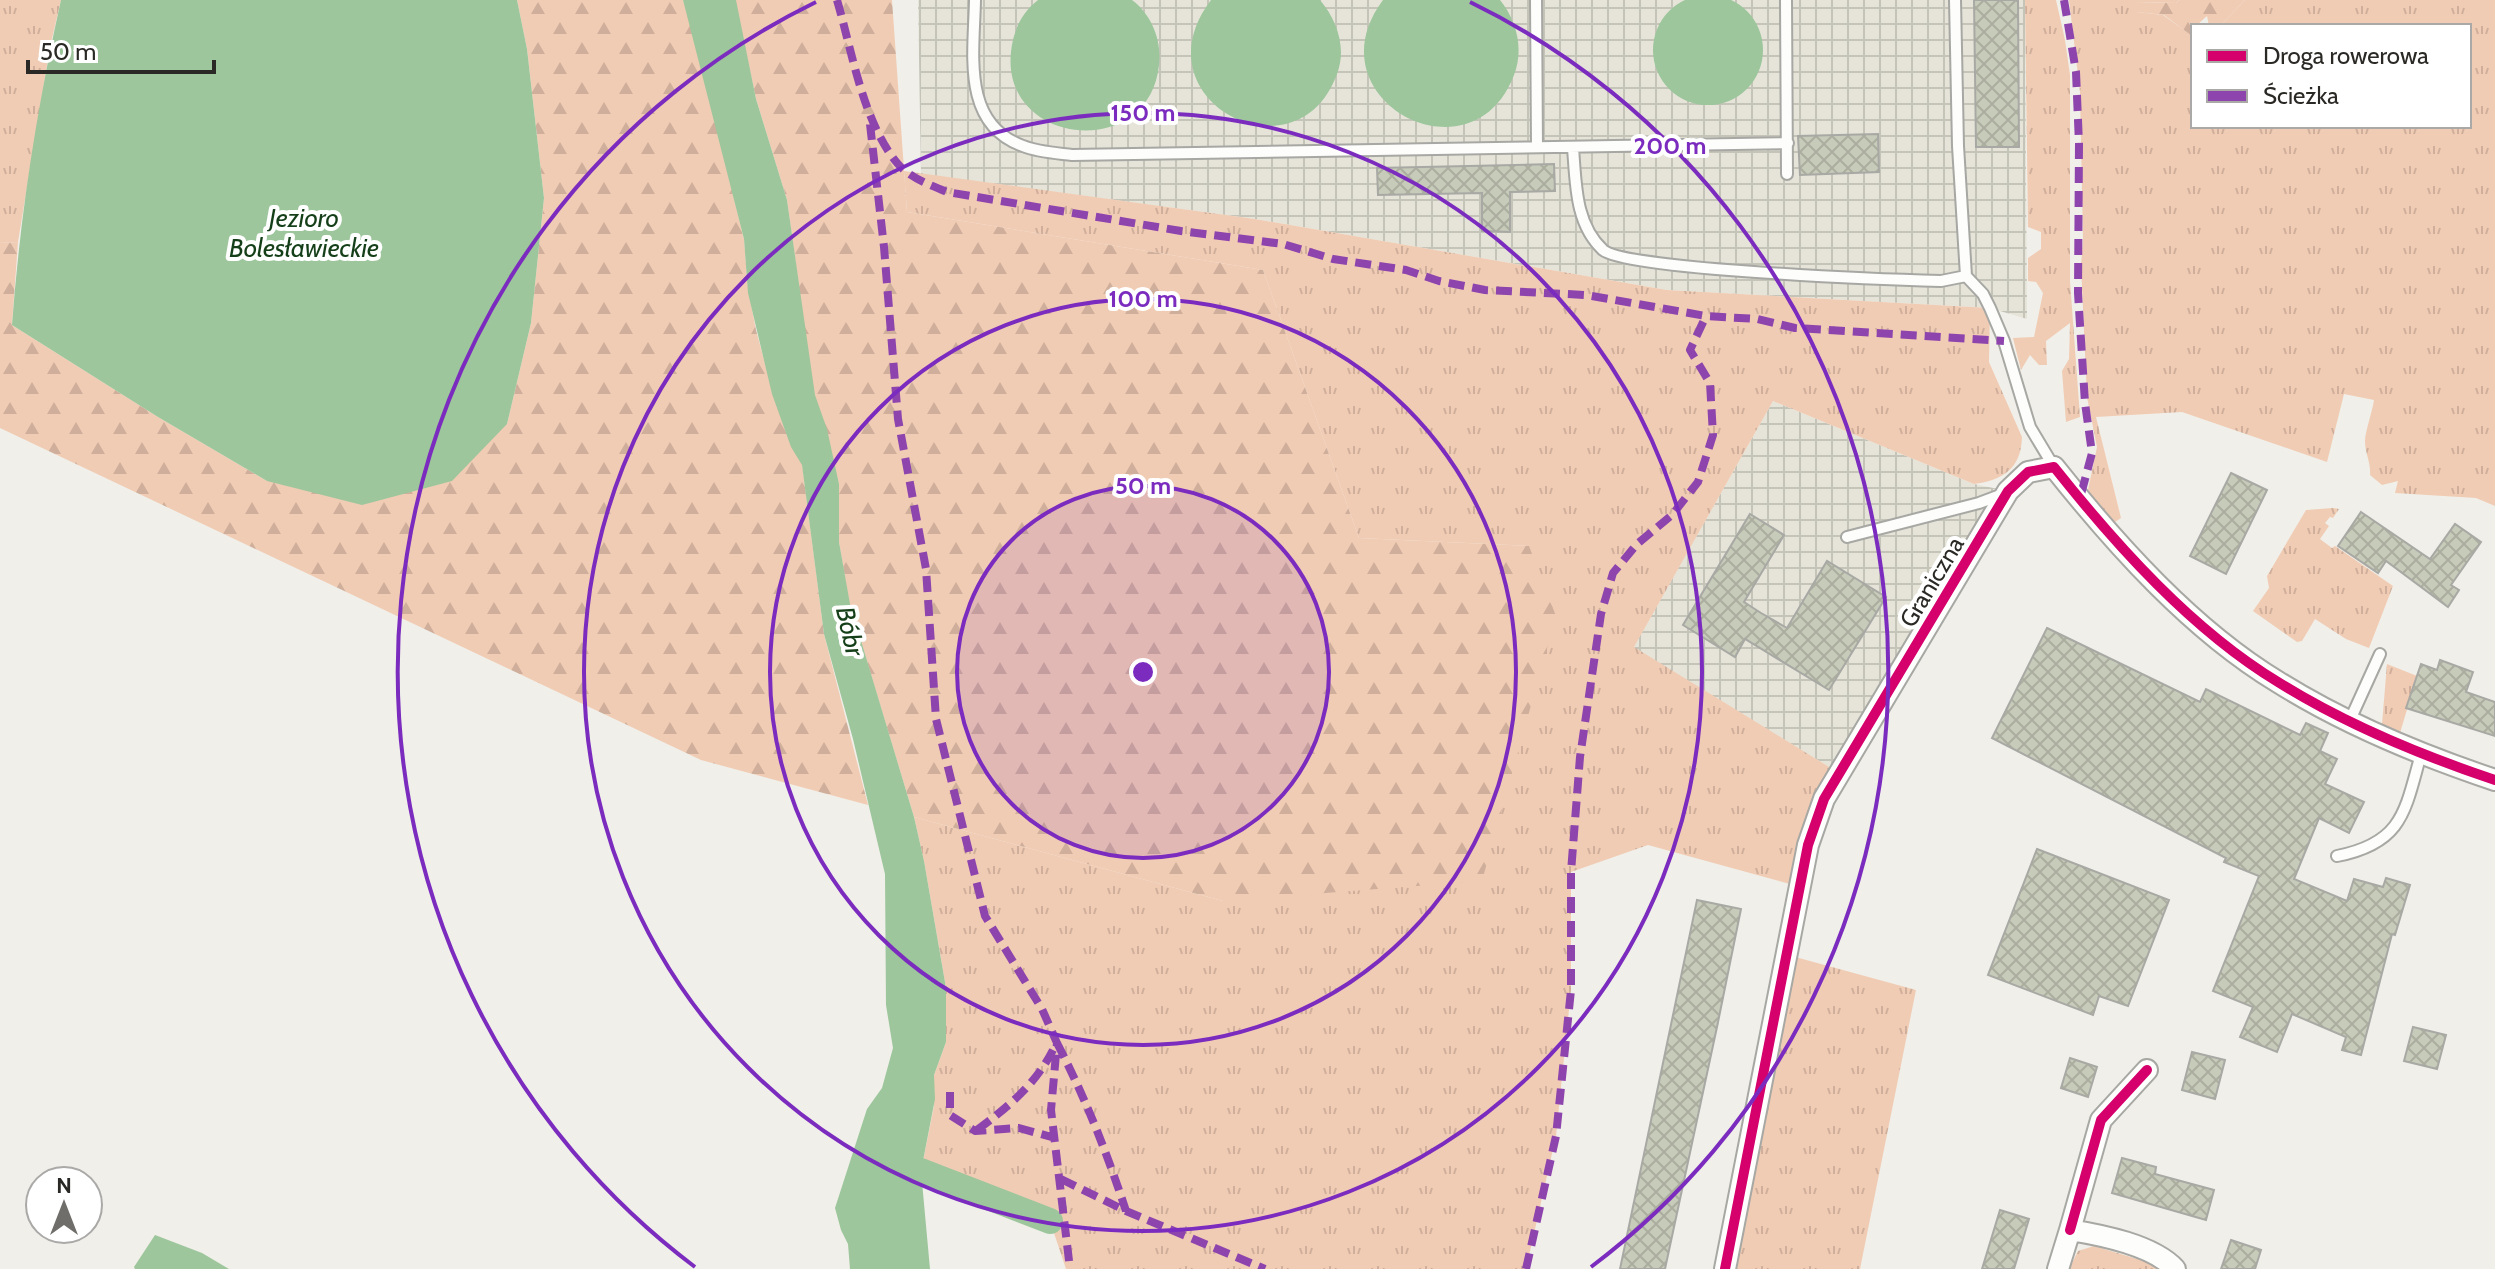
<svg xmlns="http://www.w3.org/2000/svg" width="2495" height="1269" font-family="Cabin,sans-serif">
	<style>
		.industrial { fill: url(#industrial-grid) }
		.grass { fill: url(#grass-tufts) }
		.forest { fill: url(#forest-firs) }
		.water { fill: #9dc69c }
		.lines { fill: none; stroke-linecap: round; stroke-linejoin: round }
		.canal { stroke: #9dc69c; stroke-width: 26 }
		.building { fill: url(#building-cross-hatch); stroke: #a8a9a4; stroke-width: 2 }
		.service-casing { stroke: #a7a7a3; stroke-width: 14 }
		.minor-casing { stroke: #a7a7a3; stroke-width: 24 }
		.service { stroke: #fdfdfc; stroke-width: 10 }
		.minor { stroke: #fdfdfc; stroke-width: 20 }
		.quiet { stroke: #8e44ad; stroke-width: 8; stroke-dasharray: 16 8; stroke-linecap: butt }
		.cycleway-casing { stroke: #fff; stroke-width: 15 }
		.cycleway { stroke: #d6006c; stroke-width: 10 }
		.ring { fill: none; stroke: #7b2cbf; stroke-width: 4 }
		.labels { text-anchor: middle; stroke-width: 8; stroke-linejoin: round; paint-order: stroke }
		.street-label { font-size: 24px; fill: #2a2925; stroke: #fff }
		.water-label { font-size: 26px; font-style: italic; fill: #153f18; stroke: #fff }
		.centre { fill: #7b2cbf; stroke: #fff; stroke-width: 4 }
		.ring-label { font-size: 24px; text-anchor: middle; font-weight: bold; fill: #7b2cbf; stroke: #fff; stroke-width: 8; stroke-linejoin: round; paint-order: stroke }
	</style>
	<defs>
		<pattern id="industrial-grid" width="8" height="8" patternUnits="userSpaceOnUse" patternTransform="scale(2)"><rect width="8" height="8" fill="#e6e4d8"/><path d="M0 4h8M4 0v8" fill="none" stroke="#c5c4b9"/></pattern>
		<pattern id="grass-tufts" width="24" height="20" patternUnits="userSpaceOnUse" patternTransform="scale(2)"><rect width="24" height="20" fill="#f1ccb4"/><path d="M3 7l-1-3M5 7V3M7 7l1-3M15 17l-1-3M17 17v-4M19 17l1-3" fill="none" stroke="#cfaf9b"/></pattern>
		<pattern id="forest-firs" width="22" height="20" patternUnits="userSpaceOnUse" patternTransform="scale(2)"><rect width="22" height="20" fill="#f1ccb4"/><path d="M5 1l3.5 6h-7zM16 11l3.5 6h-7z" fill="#cfaf9b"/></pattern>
		<pattern id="building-cross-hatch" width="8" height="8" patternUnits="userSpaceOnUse" patternTransform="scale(2)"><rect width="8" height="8" fill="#c7cbb9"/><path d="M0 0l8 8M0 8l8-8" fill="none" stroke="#abae9f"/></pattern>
	</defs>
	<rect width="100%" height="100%" fill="#f0efe9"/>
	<path class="industrial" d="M 918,0 L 2025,0 L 2027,319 L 1990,308 L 1667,290 L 1255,219 L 921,174 Z
		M 1773,401 L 1974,484 L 2008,491 L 1839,773 L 1633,648 Z"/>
	<path class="grass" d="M 0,0 L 61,0 L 50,47 L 18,242 L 0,243 Z
		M 2025,0 L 2056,0 L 2065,40 L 2070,75 L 2070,281 L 2080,417 L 2066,422 L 2062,371 L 2069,359 L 2070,323 L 2046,341 L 2047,365 L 2039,365 L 2030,355 L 2021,370 L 2013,338 L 2034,337 L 2043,293 L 2036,282 L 2028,281 L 2028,258 L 2041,249 L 2041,232 L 2028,227 Z
		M 2069,0 L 2179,0 L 2176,3 L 2137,2 L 2137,12 L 2163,15 L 2187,32 L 2193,28 L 2193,126 L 2469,126 L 2469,26 L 2220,26 L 2245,0 L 2495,0 L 2495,506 L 2476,498 L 2395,493 L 2398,481 L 2382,485 L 2370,475 C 2371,462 2365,454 2365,441 C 2365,432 2372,413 2374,400 L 2344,394 L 2327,462 L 2182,412 L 2096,417 L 2121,518 L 2115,522 L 2091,498 L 2088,490 L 2097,447 L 2087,397 L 2081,265 L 2083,240 L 2080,92 Z
		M 904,171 L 1255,219 L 1667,290 L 1990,308 L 1989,362 L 2022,437 C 2021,469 2003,480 1974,484 L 1773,401 L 1634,647 L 1839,773 L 1801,887 L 1648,845 L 1571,872 L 1571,990 L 1556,1136 L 1526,1269 L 1066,1269 L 1050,1221 L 921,1171 L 934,1106 L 934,1075 L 946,1042 L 946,988 L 924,861 L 914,817 L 1223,901 L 1529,546 L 1359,538 L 1263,270 L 907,212 Z
		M 2333,508 L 2339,509 L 2333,518 L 2330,517 L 2325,523 L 2329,526 L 2320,539 L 2332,548 L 2335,546 L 2393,586 L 2369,648 L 2346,639 L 2315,619 L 2302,641 L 2297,642 L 2253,611 L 2269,588 L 2267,576 L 2306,510 Z
		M 2387,664 L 2417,676 L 2400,733 L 2382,724 Z
		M 1788,955 L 1916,990 L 1860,1269 L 1725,1269 Z
		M 2094,1246 L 2154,1264 L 2162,1269 L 2069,1269 L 2078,1251 Z"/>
	<path class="forest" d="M 517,0 L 683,0 L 689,16 L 744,239 L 748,288 L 756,330 L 773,393 L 802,463 L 824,634 L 868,805 L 701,760 L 0,428 L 0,243 L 18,242 L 12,325 L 158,417 L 267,481 L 507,424 L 531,323 L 544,198 L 527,49 Z
		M 735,0 L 892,0 L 907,212 L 1263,270 L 1359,538 L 1529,546 L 1556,616 L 1482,881 L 1223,901 L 914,817 L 849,602 L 839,542 L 839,484 L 814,396 L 787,200 L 756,99 Z
		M 2179,0 L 2245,0 L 2220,26 L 2209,26 L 2207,16 L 2188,33 L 2164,15 L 2137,12 L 2136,2 L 2176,3 Z"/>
	<path class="water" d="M1653 50a55 55 0 1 1 110 0a55 55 0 1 1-110 0Z
		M 61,0 L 517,0 L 527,49 L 544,198 L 531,323 L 507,424 L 452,481 L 362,505 L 267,481 L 158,417 L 12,325 C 20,216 37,107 61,0 Z
		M 683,0 L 736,0 L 756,99 L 787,200 L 815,395 L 827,429 L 839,484 L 839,542 L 850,604 L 914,817 L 924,861 L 946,988 L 946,1042 L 934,1075 L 935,1099 L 921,1171 L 930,1269 L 850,1269 L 848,1244 L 841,1230 L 835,1208 L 867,1109 L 882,1088 L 893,1048 L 886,1005 L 885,874 L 853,739 L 824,634 L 802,465 L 791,447 L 772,394 L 748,293 L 744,239 Z
		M 1038,0 L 1132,0 C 1152,15 1162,41 1159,65 C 1149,162 1001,146 1011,52 C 1013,32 1021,13 1038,0 Z
		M 1211,0 L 1320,0 C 1337,20 1347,48 1337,74 C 1297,184 1135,100 1211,0 Z
		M 1383,0 L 1500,0 C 1517,21 1524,49 1514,75 C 1472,186 1309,99 1383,0 Z
		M 155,1235 L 202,1253 L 229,1269 L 135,1269 L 134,1267 Z"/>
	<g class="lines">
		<path class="canal" d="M 921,1171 L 1050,1221"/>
	</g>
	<path class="building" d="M 1974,0 L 2018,0 L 2019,147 L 1976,147 Z
		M 1878,134 L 1879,172 L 1800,175 L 1798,136 Z
		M 1554,164 L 1555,191 L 1510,192 L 1510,232 L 1482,231 L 1482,193 L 1378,195 L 1377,168 Z
		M 2231,473 L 2267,490 L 2226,574 L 2190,556 Z
		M 2361,512 L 2430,559 L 2455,524 L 2481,542 L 2451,585 L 2459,590 L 2448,607 L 2386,561 L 2378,573 L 2338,546 Z
		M 1750,514 L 1784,535 L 1744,602 L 1761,613 L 1787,628 L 1827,561 L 1886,597 L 1829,690 L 1745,639 L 1735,657 L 1683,625 Z
		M 2047,628 L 2200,702 L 2206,689 L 2300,735 L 2306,723 L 2328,733 L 2320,751 L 2337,759 L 2325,784 L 2364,802 L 2349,833 L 2319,818 L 2294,879 L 2347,901 L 2354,879 L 2383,887 L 2386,878 L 2410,885 L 2395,935 L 2392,934 L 2361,1055 L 2342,1050 L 2346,1037 L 2292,1014 L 2277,1052 L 2240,1037 L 2253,1007 L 2213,991 L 2259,876 L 2224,862 L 2226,858 L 1992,738 Z
		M 2440,660 L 2473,672 L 2466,692 L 2495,702 L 2495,736 L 2406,708 L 2421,664 L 2437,670 Z
		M 2037,849 L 2169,900 L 2128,1006 L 2099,996 L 2093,1015 L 1988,975 Z
		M 1697,900 L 1741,909 L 1717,1027 L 1665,1269 L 1620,1269 Z
		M 2413,1027 L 2446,1035 L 2437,1069 L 2404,1061 Z
		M 2192,1052 L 2225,1060 L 2215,1099 L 2182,1090 Z
		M 2070,1058 L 2097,1067 L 2088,1097 L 2061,1088 Z
		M 2122,1158 L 2156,1167 L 2155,1174 L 2214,1190 L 2206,1220 L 2112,1193 Z
		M 2000,1210 L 2029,1219 L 2014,1269 L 1982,1269 Z
		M 2231,1240 L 2261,1250 L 2255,1269 L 2221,1269 Z"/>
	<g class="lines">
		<defs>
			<path id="service" d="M 975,0 C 974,53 961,124 1023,146 C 1038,152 1056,153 1072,155 L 1788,143
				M 1536,0 L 1537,147
				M 1786,0 L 1787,174
				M 1955,0 L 1958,146 L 1966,276 L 1983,294 L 1990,308 L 2004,341 L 2030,427 L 2054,467
				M 1573,148 C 1576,184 1575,224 1603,250 C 1626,270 1896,280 1941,281 L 1966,276
				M 1847,537 L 1979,503 L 2003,494
				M 2350,720 L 2380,654
				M 2337,856 C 2403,843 2405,811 2421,754"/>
			<path id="minor" d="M 2070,1230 L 2101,1120 L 2147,1070
				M 1725,1269 L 1808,845 L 1824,799 L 2008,491 L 2028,472 L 2054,467 C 2116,545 2192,630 2278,682 C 2345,724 2420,755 2495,780
				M 2058,1269 L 2070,1230 C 2101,1235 2153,1245 2175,1269"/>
		</defs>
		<use href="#service" class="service-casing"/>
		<use href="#minor" class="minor-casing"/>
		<use href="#service" class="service"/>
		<use href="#minor" class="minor"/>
		<path class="quiet" d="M 837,0 C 852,51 863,123 898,164 C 910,178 930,185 947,192 L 1181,231 L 1283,244 L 1333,259 L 1406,270 L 1439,281 L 1485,290 L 1586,295 L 1706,316 L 1757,319 L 1795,328 L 2004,341
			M 2064,0 L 2076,72 L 2079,144 L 2078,293 L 2085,403 L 2092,453 L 2080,498
			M 870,124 L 884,247 L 898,419 L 926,569 L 936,719 L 985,916 L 1042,1009 L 1057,1043 L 1051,1110 L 1070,1269
			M 1057,1043 C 1085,1097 1107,1153 1126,1211
			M 950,1092 L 950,1115 L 975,1131 L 1019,1128 L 1055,1138
			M 977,1130 C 1008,1107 1035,1085 1053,1050
			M 1061,1179 L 1126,1211 L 1265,1269
			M 1526,1269 L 1556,1136 L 1571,990 L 1571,872 L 1580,757 L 1601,614 L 1613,573 L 1637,544 L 1672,515 L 1698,482 L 1713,435 L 1710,383 L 1690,350 L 1706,316"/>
		<defs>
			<path id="cycleway" d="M 2070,1230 L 2101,1120 L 2147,1070
				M 1725,1269 L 1808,845 L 1824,799 L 2008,491 L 2028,472 L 2054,467 C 2116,545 2192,630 2278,682 C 2345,724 2420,755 2495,780"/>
		</defs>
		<use href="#cycleway" class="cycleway-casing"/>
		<use href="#cycleway" class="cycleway"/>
	</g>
	<circle cx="1143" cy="672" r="186" fill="#7b2cbf" fill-opacity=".12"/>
	<g class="ring">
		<circle cx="1143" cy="672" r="186"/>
		<circle cx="1143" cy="672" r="373"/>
		<circle cx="1143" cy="672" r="559"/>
		<path d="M695 1267A745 745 0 0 1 816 2M1470 2A745 745 0 0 1 1591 1267"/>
	</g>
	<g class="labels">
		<g class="street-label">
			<text transform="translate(1932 582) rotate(-59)" y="8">Graniczna</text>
		</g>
		<g class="water-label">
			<text x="304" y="227">Jezioro<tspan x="304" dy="30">Bolesławieckie</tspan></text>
			<text transform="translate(850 631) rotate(77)" y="9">Bóbr</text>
		</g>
	</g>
	<circle cx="1143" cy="672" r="12" class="centre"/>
	<g class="ring-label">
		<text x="1143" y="121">150 m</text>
		<text x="1670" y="154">200 m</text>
		<text x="1143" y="307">100 m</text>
		<text x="1143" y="494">50 m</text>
	</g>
	<rect x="2191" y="24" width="280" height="104" fill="#ffffff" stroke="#aaa9a8" stroke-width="2"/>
	<rect x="2207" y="50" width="40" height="12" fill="#d6006c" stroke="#aaa9a8" stroke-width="2"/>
	<text x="2263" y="64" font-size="24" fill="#2a2925">Droga rowerowa</text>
	<rect x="2207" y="90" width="40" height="12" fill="#8e44ad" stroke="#aaa9a8" stroke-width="2"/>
	<text x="2263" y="104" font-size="24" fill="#2a2925">Ścieżka</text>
	<g transform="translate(64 1205)"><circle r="38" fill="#ffffff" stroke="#aaa9a8" stroke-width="2"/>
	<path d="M0-6L14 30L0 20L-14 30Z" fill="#6f6e6a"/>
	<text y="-12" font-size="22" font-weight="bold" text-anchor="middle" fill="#2a2925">N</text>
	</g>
	<path d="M28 60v12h186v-12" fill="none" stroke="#2a2925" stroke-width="4"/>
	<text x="40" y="60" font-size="24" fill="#2a2925" stroke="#ffffff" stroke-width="6" paint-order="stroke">50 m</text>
</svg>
